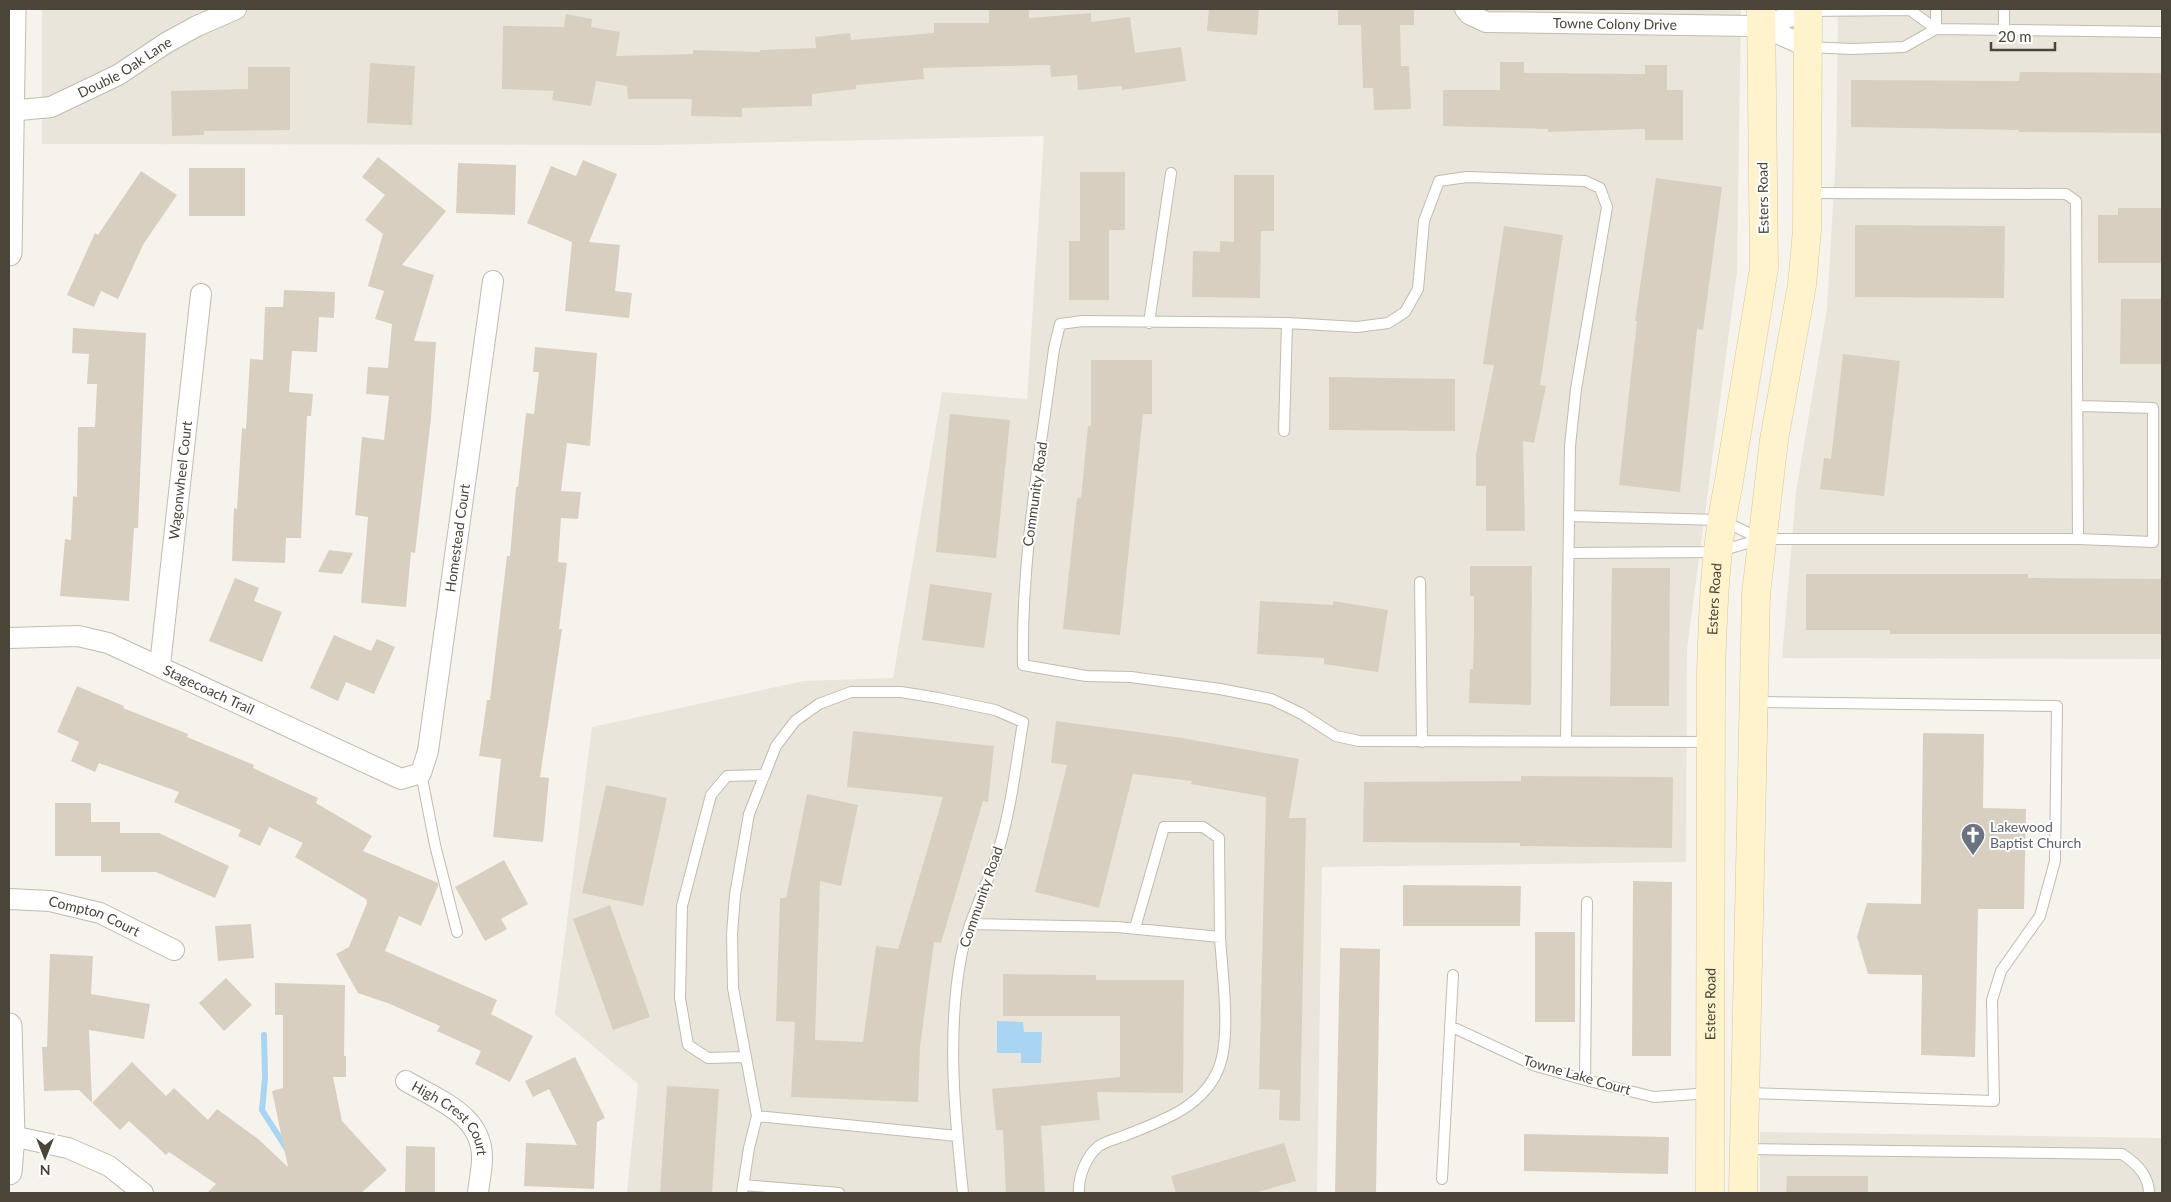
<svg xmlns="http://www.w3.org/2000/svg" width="2171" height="1202" font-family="Lato,sans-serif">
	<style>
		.residential { fill: #eae5da }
		.water { fill: #a9d4f2 }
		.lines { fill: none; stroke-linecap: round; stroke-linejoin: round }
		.stream { stroke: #a9d4f2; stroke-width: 6 }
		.building { fill: #d8cfc1 }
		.service-casing { stroke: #c2bbae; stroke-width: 12 }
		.minor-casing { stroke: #c2bbae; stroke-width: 22 }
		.tertiary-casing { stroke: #c2bbae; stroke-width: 27 }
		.secondary-casing { stroke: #d6c79b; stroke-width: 29 }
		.service { stroke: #fff; stroke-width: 10 }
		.minor { stroke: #fff; stroke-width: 20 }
		.tertiary { stroke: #fff; stroke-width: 25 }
		.secondary { stroke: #fff3cd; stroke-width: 28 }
		.labels { text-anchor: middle; stroke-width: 4; stroke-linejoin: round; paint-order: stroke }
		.street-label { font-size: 14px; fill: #4b4439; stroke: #fff }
		.worship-label { font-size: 14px; fill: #5b616d; stroke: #fff; text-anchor: start }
	</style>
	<rect width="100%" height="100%" fill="#f6f3ec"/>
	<path class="residential" d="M 42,9 L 1741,9 L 1737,272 L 1687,649 L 1686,862 L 1322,867 L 1317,1193 L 627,1193 L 638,1084 L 555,1014 L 592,727 L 804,681 L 893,678 L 942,392 L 1027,399 L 1044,136 L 658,145 L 42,144 Z
		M 1838,9 L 2162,9 L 2162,659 L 1782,658 L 1796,492 L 1827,308 L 1836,154 Z
		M 1760,1132 L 2162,1138 L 2162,1193 L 1760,1193 Z"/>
	<path class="water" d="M 997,1021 L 1023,1022 L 1024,1032 L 1042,1032 L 1041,1063 L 1021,1063 L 1021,1053 L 997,1053 Z"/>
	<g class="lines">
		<path class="stream" d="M 264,1035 L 265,1078 L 262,1110 L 288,1151"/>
	</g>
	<path class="building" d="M 1209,9 L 1259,9 L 1257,35 L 1207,31 Z
		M 1338,9 L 1414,9 L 1414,25 L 1400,25 L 1401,66 L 1409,66 L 1411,109 L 1374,110 L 1373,88 L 1363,88 L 1361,25 L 1338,25 Z
		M 989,10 L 1029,10 L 1029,18 L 1091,13 L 1091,22 L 1130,17 L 1135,53 L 1181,47 L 1186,81 L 1122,90 L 1122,86 L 1078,90 L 1077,75 L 1051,77 L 1050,65 L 923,68 L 924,79 L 856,85 L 856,89 L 812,94 L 812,106 L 742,108 L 742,117 L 691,116 L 692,99 L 628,99 L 627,86 L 596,81 L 591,106 L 552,100 L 554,91 L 502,89 L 503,26 L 564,27 L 566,14 L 592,19 L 591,27 L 620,32 L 616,56 L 693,54 L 693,50 L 760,52 L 760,50 L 816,48 L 815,37 L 850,33 L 851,40 L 934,33 L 934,23 L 989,23 Z
		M 1500,62 L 1524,62 L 1524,73 L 1645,74 L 1645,65 L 1667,65 L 1667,90 L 1683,90 L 1683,140 L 1645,140 L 1645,129 L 1548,132 L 1548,129 L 1443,126 L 1443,90 L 1500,90 Z
		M 370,63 L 415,66 L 412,125 L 367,123 Z
		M 248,67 L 290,67 L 290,130 L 204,131 L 204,135 L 172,136 L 171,91 L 248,89 Z
		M 2020,72 L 2162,73 L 2162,133 L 2019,132 L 2019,130 L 1851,127 L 1851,80 L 2019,81 Z
		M 378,157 L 446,211 L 402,265 L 434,275 L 414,341 L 436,342 L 431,418 L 415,553 L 411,552 L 406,607 L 361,603 L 368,517 L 355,515 L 362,437 L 384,440 L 389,396 L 366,394 L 368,367 L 388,368 L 392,324 L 375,319 L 384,291 L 368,286 L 383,234 L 365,220 L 385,195 L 362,177 Z
		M 583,160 L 617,174 L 589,242 L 620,245 L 615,291 L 632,293 L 629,318 L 565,311 L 572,242 L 527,223 L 551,166 L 576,176 Z
		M 458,163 L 516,165 L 515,215 L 456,213 Z
		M 189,168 L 245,168 L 245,216 L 189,216 Z
		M 141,171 L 177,195 L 144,243 L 118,299 L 101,291 L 94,307 L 67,295 L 95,233 L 98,235 Z
		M 1080,172 L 1125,172 L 1125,230 L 1109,230 L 1109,300 L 1069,300 L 1069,241 L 1080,241 Z
		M 1234,175 L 1274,175 L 1274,231 L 1261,231 L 1260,298 L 1192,297 L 1193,251 L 1220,252 L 1220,241 L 1234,242 Z
		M 1656,178 L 1722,187 L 1703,330 L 1697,329 L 1680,492 L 1619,485 L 1637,321 L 1635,321 Z
		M 2118,208 L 2162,208 L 2162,263 L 2098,263 L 2098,215 L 2118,215 Z
		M 1855,225 L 2005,226 L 2004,298 L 1855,297 Z
		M 1504,226 L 1563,235 L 1540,385 L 1546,386 L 1534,443 L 1523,441 L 1525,531 L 1486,531 L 1486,486 L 1476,486 L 1476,454 L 1494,365 L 1483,364 Z
		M 284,290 L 335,292 L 334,318 L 319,317 L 317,352 L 292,351 L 289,392 L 313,394 L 311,416 L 307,416 L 301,538 L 286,538 L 285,563 L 232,561 L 234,508 L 237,509 L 242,428 L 246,429 L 250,359 L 263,360 L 265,307 L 283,307 Z
		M 2121,299 L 2162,299 L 2162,364 L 2120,364 Z
		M 73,328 L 146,333 L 138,528 L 134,528 L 129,601 L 60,596 L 65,539 L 71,540 L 73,496 L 77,497 L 78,427 L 95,427 L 97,384 L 87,384 L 89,354 L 72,353 Z
		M 535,347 L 597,353 L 590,446 L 567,443 L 561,491 L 581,492 L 578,519 L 561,518 L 558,562 L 567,563 L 559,629 L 562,629 L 540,777 L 549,778 L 543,842 L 493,837 L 501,759 L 479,756 L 487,700 L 490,700 L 507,556 L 510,556 L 516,487 L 518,487 L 526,413 L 534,414 L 539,372 L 533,372 Z
		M 1843,354 L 1900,361 L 1884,496 L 1820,489 L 1824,458 L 1831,459 Z
		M 1091,360 L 1152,360 L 1152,414 L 1143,414 L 1120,635 L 1063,629 L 1077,498 L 1081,498 L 1088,426 L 1091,426 Z
		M 1329,377 L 1455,379 L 1455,431 L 1329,430 Z
		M 950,414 L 1010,420 L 996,558 L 936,552 Z
		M 329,550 L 353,553 L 342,574 L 318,572 Z
		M 1470,566 L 1532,566 L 1531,705 L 1469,703 L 1470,669 L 1473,669 L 1474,632 L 1474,596 L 1470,596 Z
		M 1612,568 L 1670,568 L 1669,706 L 1610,706 Z
		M 1806,574 L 2028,574 L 2028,578 L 2162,579 L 2162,634 L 1890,634 L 1890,630 L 1806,630 Z
		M 235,578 L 259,588 L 254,601 L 282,612 L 262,662 L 209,641 Z
		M 930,584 L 992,593 L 984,648 L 922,640 Z
		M 1260,601 L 1333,605 L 1333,601 L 1388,610 L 1378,672 L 1324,664 L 1324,658 L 1257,654 Z
		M 334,635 L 371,651 L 377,639 L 395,647 L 374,694 L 346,682 L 338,701 L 310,688 Z
		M 77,686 L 124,706 L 123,708 L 188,734 L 187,737 L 254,765 L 253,768 L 318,798 L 316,803 L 372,836 L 363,851 L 438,883 L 438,886 L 421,926 L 399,916 L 385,951 L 497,1000 L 491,1014 L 533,1036 L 510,1082 L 475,1064 L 481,1051 L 437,1031 L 440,1026 L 390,1004 L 358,993 L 336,954 L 349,947 L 367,903 L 366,899 L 295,857 L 303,843 L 269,827 L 260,846 L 238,836 L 241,830 L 174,802 L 179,792 L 99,763 L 95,772 L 71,761 L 79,742 L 57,732 Z
		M 1056,721 L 1182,738 L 1299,759 L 1289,818 L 1306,818 L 1300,1121 L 1279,1120 L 1280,1090 L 1259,1089 L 1266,797 L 1191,784 L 1192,781 L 1133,774 L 1099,908 L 1035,892 L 1067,765 L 1051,763 Z
		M 853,731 L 994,746 L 988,802 L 983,801 L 941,943 L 934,942 L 920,1047 L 918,1102 L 791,1097 L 795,1022 L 776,1021 L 780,898 L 786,898 L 807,794 L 858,805 L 841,886 L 820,881 L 815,1040 L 863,1042 L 876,946 L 898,949 L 943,797 L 847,787 Z
		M 1923,733 L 1984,734 L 1983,808 L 2026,809 L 2024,909 L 1978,909 L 1975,1057 L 1921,1055 L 1922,975 L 1868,974 L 1857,937 L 1867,903 L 1921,904 Z
		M 1521,776 L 1673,777 L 1672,848 L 1520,846 L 1520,843 L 1363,842 L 1364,782 L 1521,781 Z
		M 606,785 L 667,798 L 643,906 L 582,893 Z
		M 55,803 L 91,803 L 91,822 L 120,822 L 120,833 L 159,833 L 229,866 L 215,898 L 156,872 L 101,872 L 101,856 L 55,856 Z
		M 504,860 L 528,904 L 501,919 L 507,929 L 485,941 L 455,887 Z
		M 1633,881 L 1672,882 L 1671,1056 L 1632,1056 Z
		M 1403,885 L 1521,886 L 1520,926 L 1403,926 Z
		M 610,905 L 650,1017 L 613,1030 L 573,919 Z
		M 251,924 L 254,958 L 218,961 L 215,926 Z
		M 1535,932 L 1575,932 L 1575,1022 L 1535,1022 Z
		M 1340,948 L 1380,949 L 1376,1193 L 1335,1193 Z
		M 50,954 L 93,956 L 91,994 L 150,1004 L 144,1039 L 89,1030 L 92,1103 L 132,1062 L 166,1096 L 174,1088 L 208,1120 L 217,1109 L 258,1139 L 288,1167 L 272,1091 L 283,1088 L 283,1015 L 275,1015 L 275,983 L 345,985 L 344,1056 L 346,1056 L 346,1077 L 333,1077 L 342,1121 L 387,1170 L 361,1193 L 207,1193 L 216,1184 L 169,1152 L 166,1155 L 129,1121 L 120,1130 L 79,1090 L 44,1091 L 42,1047 L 47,1047 Z
		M 1003,974 L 1096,975 L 1096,980 L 1184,980 L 1183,1093 L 1097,1092 L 1100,1120 L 1041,1126 L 1045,1193 L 1006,1193 L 1003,1130 L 996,1130 L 992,1089 L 1120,1077 L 1120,1016 L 1003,1016 Z
		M 226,978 L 252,1005 L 224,1031 L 199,1003 Z
		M 575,1057 L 605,1118 L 597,1122 L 594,1189 L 524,1186 L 526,1143 L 577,1145 L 549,1089 L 533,1097 L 525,1081 Z
		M 667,1086 L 719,1089 L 712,1193 L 660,1193 Z
		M 1524,1134 L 1669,1137 L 1668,1174 L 1524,1171 Z
		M 1284,1143 L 1296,1181 L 1255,1193 L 1176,1193 L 1171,1176 Z
		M 406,1146 L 435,1147 L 435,1193 L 405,1193 Z
		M 1787,1176 L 1868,1176 L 1868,1193 L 1786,1193 Z"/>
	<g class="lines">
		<defs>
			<path id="service" d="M 1936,9 L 1936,29
				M 1808,11 L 1910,10 L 1936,29
				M 2004,30 L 2004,9
				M 1808,47 L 1852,49 L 1904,47 L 1936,29 L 2162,32
				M 1149,323 L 1171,173
				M 1284,431 L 1287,323
				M 1569,516 L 1721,520 L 1761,539
				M 2078,539 L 2153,542 L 2153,408 L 2079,406
				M 1569,553 L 1717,552 L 1761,539 L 2078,539 L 2076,201 L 2066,194 L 1809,193
				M 1420,582 L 1422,742
				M 1566,741 L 1570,446 L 1576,389 L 1607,207 L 1600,188 L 1585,181 L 1467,177 L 1439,181 L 1424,221 L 1418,289 L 1405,312 L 1388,323 L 1357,327 L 1287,323 L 1083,321 L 1060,324 L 1054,349 C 1040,454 1021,559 1023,665 L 1086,676 L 1131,677 L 1220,689 L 1271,699 L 1302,714 L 1336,736 L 1359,741 L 1710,742
				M 421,773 L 435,845 L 457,932
				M 970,924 L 1117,927 L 1220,937 C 1222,973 1232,1038 1218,1070 C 1201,1109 1160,1121 1124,1136 C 1116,1139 1106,1141 1099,1146 C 1086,1156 1078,1177 1079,1193
				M 1135,928 L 1164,827 L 1203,827 L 1219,838 L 1220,937
				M 1450,1026 L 1536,1066 L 1589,1081 L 1654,1097 L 1710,1093
				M 745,1057 L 708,1058 L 688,1045 L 680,998 L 682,906 L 711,795 L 727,776 L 765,775
				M 1585,1080 L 1587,902
				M 1746,1093 L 1994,1101 L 1992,1000 L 2001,971 L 2040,916 L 2055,861 L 2057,706 L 1754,702
				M 757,1116 L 957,1136
				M 1744,1149 L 2122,1154 C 2136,1163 2149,1175 2149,1193
				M 1442,1179 L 1453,975
				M 743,1185 L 839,1193
				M 742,1193 L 749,1148 L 757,1116 L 733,988 L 732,934 L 735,895 L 749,814 L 776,746 L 795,721 L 819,704 L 851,692 L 901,692 L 938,698 L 995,710 L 1023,722 C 1016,765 1011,810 998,852 C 986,889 966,924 960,963 C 947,1038 955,1118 963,1193"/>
			<g id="minor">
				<path id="s1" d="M 1465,9 L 1469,14 L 1486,22 L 1751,26 L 1761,26 L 1808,11"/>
				<path d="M 1761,26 L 1808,47"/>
				<path id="s2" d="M 9,111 L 51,107 L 118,75 L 166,43 L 197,26 L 236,9"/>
				<path id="s3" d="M 9,638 L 78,636 L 108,643 L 401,779 L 421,773 L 428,751 L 493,281"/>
				<path id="s4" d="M 160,665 L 201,294"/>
				<path id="s5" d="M 9,899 L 50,901 L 100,913 L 174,950"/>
				<path id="s6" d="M 406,1081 C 438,1100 483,1115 482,1159 C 482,1170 479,1182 478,1193"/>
				<path d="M 12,1136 L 68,1148 L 109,1166 L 143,1193"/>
			</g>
			<path id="tertiary" d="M 9,253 L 13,9
				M 9,1026 L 12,1136 L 9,1172"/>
			<g id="secondary">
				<path id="s7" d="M 1710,1193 L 1711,672 C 1713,610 1715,548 1728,487 L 1764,268 L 1761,9"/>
				<path d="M 1743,1193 L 1756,594 L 1774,440 L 1802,285 L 1807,230 L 1808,9"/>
			</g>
		</defs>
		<use href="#service" class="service-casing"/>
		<use href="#minor" class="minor-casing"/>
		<use href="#tertiary" class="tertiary-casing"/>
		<use href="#secondary" class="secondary-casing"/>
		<use href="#service" class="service"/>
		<use href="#minor" class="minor"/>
		<use href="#tertiary" class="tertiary"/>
		<use href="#secondary" class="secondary"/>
	</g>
	<defs>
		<symbol id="church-pin" viewBox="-11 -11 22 30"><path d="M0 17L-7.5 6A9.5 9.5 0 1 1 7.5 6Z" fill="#6b7280" stroke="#fff"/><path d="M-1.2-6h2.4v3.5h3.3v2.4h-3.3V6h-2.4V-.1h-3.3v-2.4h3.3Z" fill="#fff"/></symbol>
	</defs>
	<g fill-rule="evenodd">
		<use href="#church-pin" x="1959" y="821" width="28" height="38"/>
	</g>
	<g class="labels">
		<g class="street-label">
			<text dy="5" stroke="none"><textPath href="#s1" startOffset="154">Towne Colony Drive</textPath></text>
			<text dy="5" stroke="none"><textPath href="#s2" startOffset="126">Double Oak Lane</textPath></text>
			<text transform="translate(1763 198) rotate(-91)" y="5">Esters Road</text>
			<text dy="5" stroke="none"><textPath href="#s4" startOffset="186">Wagonwheel Court</textPath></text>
			<text transform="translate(1035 494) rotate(-82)" y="5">Community Road</text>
			<text dy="5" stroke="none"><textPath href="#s3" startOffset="682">Homestead Court</textPath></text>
			<text dy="5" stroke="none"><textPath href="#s7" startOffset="594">Esters Road</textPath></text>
			<text dy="5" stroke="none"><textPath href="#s3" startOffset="211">Stagecoach Trail</textPath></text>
			<text transform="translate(981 897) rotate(-71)" y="5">Community Road</text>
			<text dy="5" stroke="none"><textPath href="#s5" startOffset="88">Compton Court</textPath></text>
			<text dy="5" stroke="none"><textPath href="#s7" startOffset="189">Esters Road</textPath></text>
			<text transform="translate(1577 1075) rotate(16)" y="5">Towne Lake Court</text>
			<text dy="5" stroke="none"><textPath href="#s6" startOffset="60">High Crest Court</textPath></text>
		</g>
		<g class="worship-label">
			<text x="1990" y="832">Lakewood<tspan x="1990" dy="16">Baptist Church</tspan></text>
		</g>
	</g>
	<rect width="2171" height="1202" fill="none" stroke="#4b4439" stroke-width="20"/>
	<g transform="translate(45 1157) rotate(180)" stroke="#ffffff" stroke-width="4" paint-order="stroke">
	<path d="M0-4L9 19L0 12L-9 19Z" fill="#4b4439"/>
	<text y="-8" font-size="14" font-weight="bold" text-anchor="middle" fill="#4b4439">N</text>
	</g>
	<path d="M1991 42v8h64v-8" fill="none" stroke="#4b4439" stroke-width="2.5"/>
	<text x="1998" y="42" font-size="15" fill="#4b4439" stroke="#ffffff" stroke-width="4" paint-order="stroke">20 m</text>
</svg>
